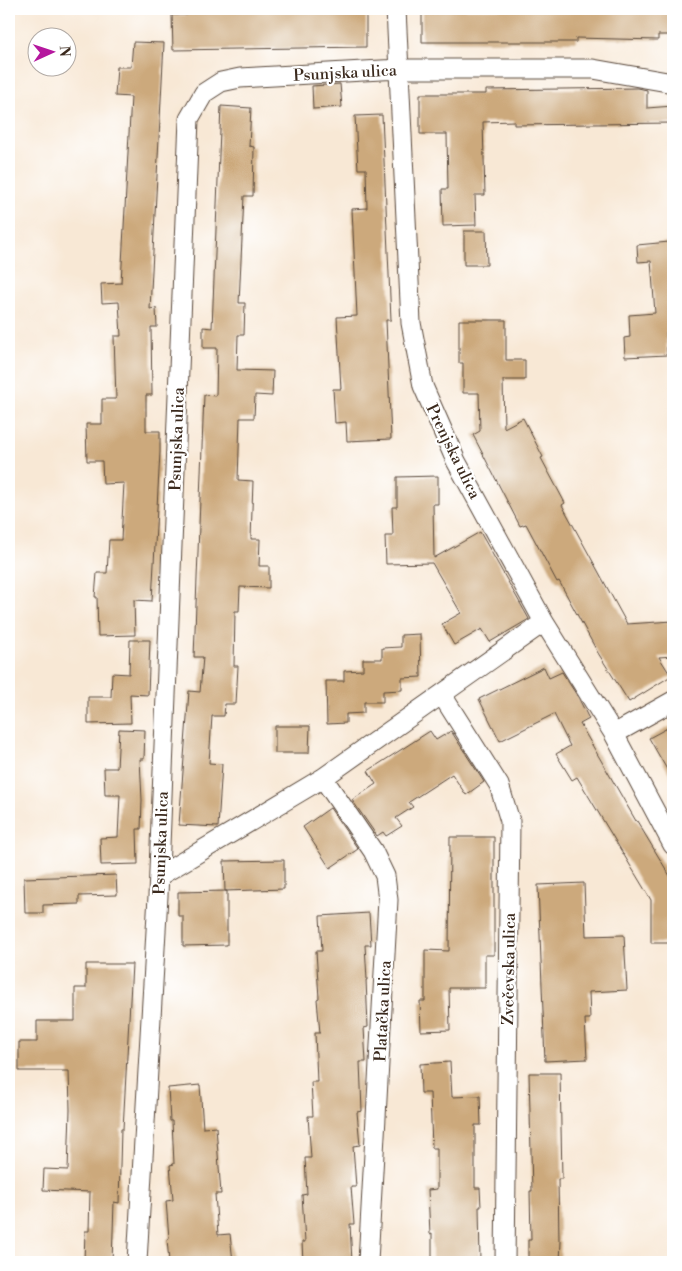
<svg xmlns="http://www.w3.org/2000/svg" width="682" height="1271" font-family="'Libre Bodoni',serif">
	<style>
		.building { fill: #cca97b }
		.lines { fill: none; stroke-linecap: round; stroke-linejoin: round }
		.minor-casing { stroke: #574639; stroke-width: 21 }
		.minor { stroke: #fff; stroke-width: 19 }
		.labels { text-anchor: middle; stroke-width: 4.5; stroke-linejoin: round; paint-order: stroke }
		.street-label { font-size: 16px; fill: #3b2a1e; stroke: #fff }
	</style>
	<rect width="100%" height="100%" fill="#fff"/>
	<filter id="ink" filterUnits="userSpaceOnUse"><feTurbulence type="fractalNoise" baseFrequency=".02" numOctaves="2"/><feDisplacementMap in="SourceGraphic" scale="10" xChannelSelector="R" yChannelSelector="G"/><feConvolveMatrix kernelMatrix="1 2 1 2 8 2 1 2 1" color-interpolation-filters="sRGB"/></filter>
	<filter id="wash" filterUnits="userSpaceOnUse"><feTurbulence type="fractalNoise" baseFrequency=".0096" numOctaves="4" result="noise"/><feDisplacementMap in="SourceGraphic" scale="20" xChannelSelector="R" yChannelSelector="G"/><feGaussianBlur stdDeviation="1.12" result="paint"/><feColorMatrix in="noise" values="0 0 0 0 0 0 0 0 0 0 0 0 0 0 0 0 0 1.4 0 .05"/><feComposite in="paint" operator="in"/></filter>
	<g filter="url(#wash)">
		<rect width="100%" height="100%" fill="#f8e8d5"/>
		<g id="blocks">
			<path class="building" d="M 187,9 L 299,9 L 299,12 L 366,11 L 366,47 L 173,50 L 172,15 L 187,15 Z
				M 422,9 L 546,9 L 546,10 L 673,9 L 673,35 L 658,35 L 658,40 L 576,38 L 576,42 L 422,42 Z
				M 133,42 L 164,43 L 150,309 L 156,308 L 157,327 L 151,327 L 152,395 L 146,395 L 146,431 L 160,431 L 160,452 L 152,601 L 134,600 L 135,635 L 98,636 L 97,597 L 95,597 L 97,573 L 107,573 L 109,540 L 121,540 L 124,483 L 103,484 L 102,461 L 87,461 L 86,424 L 102,424 L 102,399 L 116,399 L 114,336 L 121,336 L 119,302 L 102,303 L 101,284 L 121,283 L 131,97 L 115,96 L 117,67 L 131,67 Z
				M 340,84 L 342,107 L 313,109 L 312,86 Z
				M 638,88 L 647,90 L 647,108 L 673,106 L 673,123 L 514,125 L 514,121 L 483,122 L 485,195 L 475,195 L 476,225 L 443,226 L 442,189 L 448,189 L 447,134 L 420,134 L 420,94 L 486,94 L 486,90 Z
				M 221,106 L 251,108 L 249,146 L 254,147 L 253,196 L 244,196 L 239,303 L 245,303 L 244,335 L 238,335 L 237,370 L 273,371 L 272,396 L 255,395 L 254,418 L 240,418 L 238,480 L 253,481 L 251,539 L 260,539 L 259,566 L 269,566 L 269,588 L 240,587 L 239,611 L 235,611 L 234,666 L 238,666 L 236,704 L 225,704 L 224,716 L 212,716 L 209,763 L 222,764 L 218,827 L 179,825 L 189,691 L 200,692 L 203,657 L 194,657 L 204,395 L 216,396 L 217,348 L 203,348 L 203,327 L 212,328 Z
				M 382,115 L 391,320 L 386,320 L 391,439 L 347,441 L 346,422 L 335,423 L 333,389 L 341,389 L 337,317 L 357,316 L 352,209 L 367,208 L 366,169 L 358,169 L 355,116 Z
				M 464,231 L 486,231 L 487,265 L 464,265 Z
				M 669,242 L 671,264 L 673,264 L 673,306 L 671,306 L 672,332 L 666,332 L 667,355 L 625,357 L 624,338 L 630,337 L 629,315 L 655,313 L 651,261 L 638,262 L 637,245 Z
				M 459,320 L 506,320 L 506,360 L 525,360 L 525,380 L 503,380 L 504,428 L 523,418 L 543,457 L 541,458 L 565,503 L 562,505 L 627,624 L 673,621 L 673,656 L 659,657 L 671,676 L 629,702 L 598,653 L 559,581 L 557,582 L 526,524 L 520,526 L 473,435 L 480,431 L 479,393 L 463,393 L 463,363 L 459,363 Z
				M 438,476 L 438,504 L 433,504 L 434,558 L 480,532 L 529,619 L 490,642 L 482,629 L 454,645 L 442,624 L 461,613 L 432,563 L 386,564 L 385,536 L 393,536 L 392,507 L 397,507 L 397,477 Z
				M 420,634 L 421,677 L 402,678 L 402,690 L 383,691 L 383,702 L 364,702 L 364,713 L 346,714 L 346,723 L 327,724 L 326,681 L 344,681 L 344,671 L 363,670 L 363,659 L 382,659 L 382,648 L 401,647 L 401,635 Z
				M 130,640 L 150,640 L 148,695 L 130,694 L 131,723 L 88,724 L 88,697 L 111,697 L 112,673 L 129,674 Z
				M 544,667 L 549,678 L 562,672 L 578,697 L 589,719 L 580,724 L 636,821 L 637,821 L 673,881 L 673,943 L 651,943 L 651,900 L 577,777 L 572,780 L 556,754 L 570,746 L 554,714 L 500,741 L 479,699 Z
				M 673,725 L 673,780 L 649,738 Z
				M 275,726 L 310,726 L 309,753 L 275,753 Z
				M 119,729 L 145,730 L 144,759 L 140,759 L 142,800 L 141,829 L 137,829 L 138,864 L 101,865 L 100,838 L 118,837 L 120,795 L 105,795 L 104,768 L 117,768 Z
				M 430,731 L 436,740 L 451,731 L 484,782 L 466,795 L 452,774 L 409,802 L 413,807 L 396,818 L 402,826 L 386,836 L 383,832 L 377,836 L 352,800 L 376,784 L 368,771 Z
				M 330,808 L 358,849 L 330,868 L 303,827 Z
				M 450,837 L 494,837 L 494,955 L 485,955 L 485,988 L 449,988 L 450,1030 L 421,1031 L 420,1001 L 425,1001 L 425,950 L 449,951 Z
				M 284,860 L 284,889 L 225,891 L 224,861 Z
				M 116,875 L 117,895 L 79,896 L 79,904 L 43,905 L 43,913 L 25,913 L 24,878 Z
				M 584,883 L 586,936 L 624,935 L 627,990 L 589,992 L 590,1019 L 585,1019 L 587,1059 L 545,1061 L 538,885 Z
				M 227,891 L 227,945 L 183,946 L 183,916 L 178,916 L 178,892 Z
				M 369,913 L 371,945 L 365,945 L 367,980 L 366,980 L 368,1027 L 364,1028 L 366,1062 L 360,1062 L 362,1111 L 357,1112 L 360,1145 L 353,1146 L 356,1187 L 351,1187 L 354,1224 L 350,1224 L 352,1262 L 303,1262 L 302,1242 L 305,1242 L 302,1195 L 307,1194 L 305,1158 L 311,1158 L 308,1116 L 313,1116 L 311,1082 L 317,1082 L 315,1033 L 320,1033 L 317,999 L 319,998 L 316,951 L 322,951 L 320,916 Z
				M 86,964 L 132,964 L 123,1129 L 121,1129 L 119,1203 L 114,1202 L 112,1262 L 84,1262 L 85,1231 L 89,1231 L 90,1192 L 43,1190 L 44,1169 L 68,1170 L 70,1110 L 69,1071 L 19,1071 L 19,1042 L 37,1042 L 37,1021 L 75,1021 L 75,988 L 86,988 Z
				M 450,1062 L 452,1097 L 480,1096 L 481,1125 L 475,1125 L 475,1188 L 480,1188 L 481,1207 L 479,1207 L 480,1262 L 432,1262 L 432,1233 L 430,1234 L 428,1190 L 437,1189 L 437,1148 L 432,1148 L 430,1093 L 421,1093 L 420,1064 Z
				M 529,1073 L 560,1073 L 562,1179 L 558,1179 L 559,1241 L 561,1241 L 560,1262 L 528,1262 L 528,1240 L 531,1240 L 530,1191 L 532,1191 Z
				M 200,1085 L 203,1128 L 216,1127 L 221,1194 L 215,1194 L 218,1235 L 230,1234 L 233,1262 L 169,1262 L 167,1239 L 169,1238 L 166,1201 L 173,1200 L 170,1165 L 174,1164 L 172,1121 L 170,1121 L 168,1088 Z"/>
		</g>
	</g>
	<g filter="url(#ink)">
		<use href="#blocks" fill-opacity="0" stroke="#574639" stroke-width="1"/>
		<g class="lines">
			<defs>
				<path id="minor" d="M 396,9 L 411,323 L 423,386 L 456,461 L 544,622 L 614,734 L 673,845
					M 442,695 L 499,785 L 510,821 L 505,1262
					M 614,734 L 673,701
					M 323,778 L 373,851 L 385,876 L 388,900 L 368,1262
					M 159,876 L 323,778 L 544,622
					M 137,1262 L 158,896 L 189,119 L 204,93 L 221,82 L 240,78 L 399,69 L 593,69 L 673,83"/>
			</defs>
			<use href="#minor" class="minor-casing"/>
			<use href="#minor" class="minor"/>
		</g>
	</g>
	<g class="labels">
		<g class="street-label">
			<text transform="translate(345 72) rotate(-3)" y="6">Psunjska ulica</text>
			<text transform="translate(176 439) rotate(-88)" y="6">Psunjska ulica</text>
			<text transform="translate(454 451) rotate(64)" y="6">Prenjska ulica</text>
			<text transform="translate(160 843) rotate(-88)" y="6">Psunjska ulica</text>
			<text transform="translate(508 969) rotate(-89)" y="6">Zvečevska ulica</text>
			<text transform="translate(382 1011) rotate(-87)" y="6">Platačka ulica</text>
		</g>
	</g>
	<rect width="682" height="1271" fill="none" stroke="#fff" stroke-width="30"/>
	<g transform="translate(52 52) rotate(87)"><circle r="24" fill="#ffffff" stroke="#b1aaa5"/>
	<path d="M0-4L9 19L0 12L-9 19Z" fill="#b5179e"/>
	<text y="-8" font-size="14" font-weight="bold" text-anchor="middle" fill="#3b2a1e">N</text>
	</g>
</svg>
